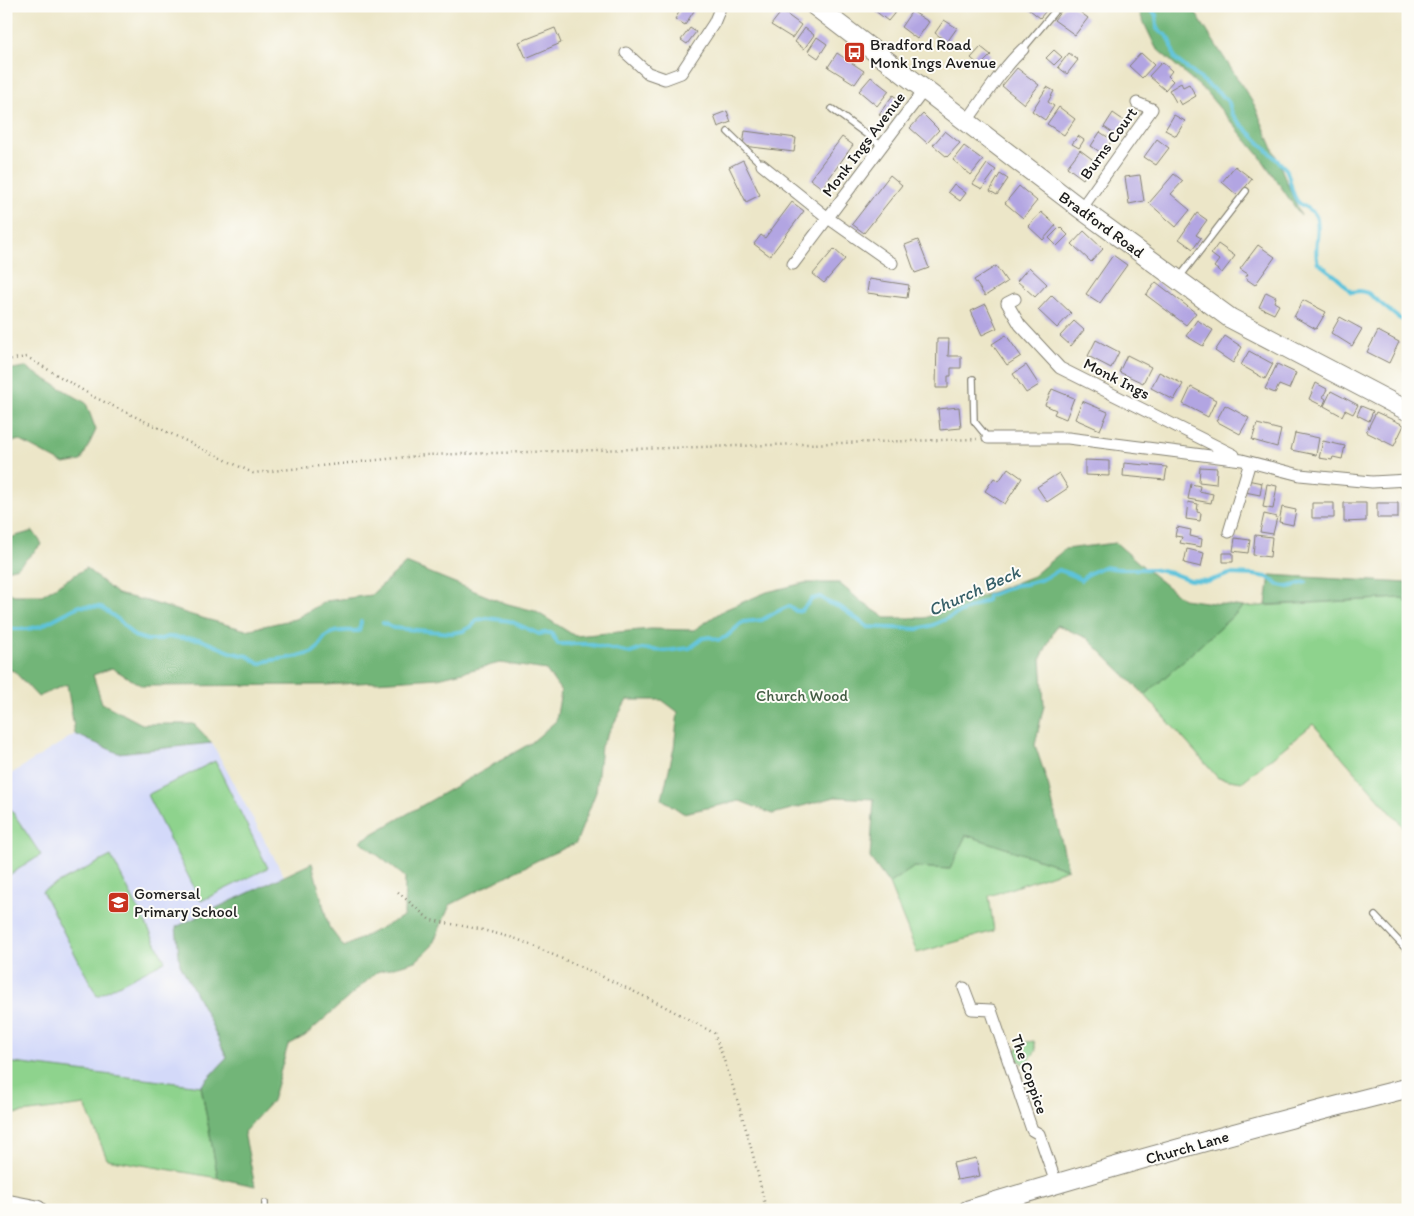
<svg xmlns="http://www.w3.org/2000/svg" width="1414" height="1216" font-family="Itim,sans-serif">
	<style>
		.built { fill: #d3d9f9 }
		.green { fill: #8ed38d; stroke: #557854 }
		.forest { fill: #72b578; stroke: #47684a }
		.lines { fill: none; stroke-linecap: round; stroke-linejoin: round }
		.stream { stroke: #5dc3db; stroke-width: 4 }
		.building { fill: #b2a5e2 }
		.lane-casing { stroke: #848172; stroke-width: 8 }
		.street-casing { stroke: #848172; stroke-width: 13 }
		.primary-casing { stroke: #848172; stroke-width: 21 }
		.path { stroke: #848172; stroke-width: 2.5; stroke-dasharray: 1 4; stroke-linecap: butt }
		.lane { stroke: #fff; stroke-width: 5.5 }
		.street { stroke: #fff; stroke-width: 11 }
		.primary { stroke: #fff; stroke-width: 19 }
		.labels { text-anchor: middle; stroke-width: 4; stroke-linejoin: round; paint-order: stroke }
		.poi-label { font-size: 16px; fill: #1c1c1c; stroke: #fdfcf7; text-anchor: start }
		.street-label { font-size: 16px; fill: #1c1c1c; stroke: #fdfcf7 }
		.park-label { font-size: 16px; fill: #445c44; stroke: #fdfcf7 }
		.water-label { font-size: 18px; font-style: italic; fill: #365f68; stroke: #fdfcf7 }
	</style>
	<rect width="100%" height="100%" fill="#fdfcf7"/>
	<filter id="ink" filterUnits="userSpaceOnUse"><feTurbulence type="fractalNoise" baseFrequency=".02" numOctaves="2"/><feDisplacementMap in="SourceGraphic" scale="10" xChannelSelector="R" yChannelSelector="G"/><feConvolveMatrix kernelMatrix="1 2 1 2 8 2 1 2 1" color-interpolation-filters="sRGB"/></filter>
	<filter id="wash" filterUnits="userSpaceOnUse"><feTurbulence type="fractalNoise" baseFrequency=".0096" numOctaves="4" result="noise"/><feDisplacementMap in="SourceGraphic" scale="20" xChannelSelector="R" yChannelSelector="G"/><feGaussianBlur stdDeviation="1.12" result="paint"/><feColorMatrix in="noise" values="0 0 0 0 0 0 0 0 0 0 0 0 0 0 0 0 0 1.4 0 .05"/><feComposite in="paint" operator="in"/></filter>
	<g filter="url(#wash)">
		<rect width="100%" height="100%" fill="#ece6c8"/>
		<path class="built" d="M 75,734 L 118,753 L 212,743 L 284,876 L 176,928 L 207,1015 L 227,1058 L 201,1086 L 6,1062 L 6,777 Z"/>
		<path class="green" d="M 1402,598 L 1408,604 L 1408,832 L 1313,724 L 1242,782 L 1218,778 L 1145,695 L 1243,607 Z
			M 215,761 L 268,868 L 201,901 L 147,795 Z
			M 6,802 L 41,855 L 6,877 Z
			M 966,835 L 1068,869 L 989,896 L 994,931 L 917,953 L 889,884 L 914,867 L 950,869 Z
			M 111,856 L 165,961 L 97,996 L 42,891 Z
			M 1034,1041 L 1036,1050 L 1028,1062 L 1022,1064 L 1020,1061 L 1018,1062 L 1015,1052 L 1021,1043 Z
			M 6,1062 L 201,1086 L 218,1178 L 107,1159 L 85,1105 L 6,1115 Z"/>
		<path class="forest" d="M 1136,6 L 1191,6 L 1255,106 L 1301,216 L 1259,155 L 1206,92 L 1156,48 Z
			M 25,367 L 86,403 L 96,430 L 81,461 L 64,464 L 19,440 L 6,444 L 6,370 Z
			M 33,531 L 42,544 L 18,567 L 6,570 L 6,539 Z
			M 1116,543 L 1153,575 L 1183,599 L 1243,607 L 1145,695 L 1087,638 L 1057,625 L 1041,658 L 1044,705 L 1035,745 L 1048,784 L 1068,869 L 966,835 L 950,869 L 914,867 L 889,884 L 870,858 L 874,799 L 835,797 L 773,814 L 740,801 L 683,813 L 662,799 L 674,748 L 678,712 L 662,700 L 627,700 L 601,746 L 596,792 L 576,843 L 538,860 L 450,905 L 432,946 L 416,961 L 377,972 L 305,1036 L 288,1045 L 272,1101 L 244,1132 L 255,1186 L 218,1178 L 201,1086 L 227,1058 L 207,1015 L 180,964 L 176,927 L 312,863 L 329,927 L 344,947 L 404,916 L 405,877 L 360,841 L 531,743 L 556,721 L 561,691 L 546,670 L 500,663 L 438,678 L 326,685 L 142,686 L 112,668 L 93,675 L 102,703 L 142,724 L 194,724 L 212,743 L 118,753 L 75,734 L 67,684 L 38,697 L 14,671 L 6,669 L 6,591 L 14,595 L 42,595 L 86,568 L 117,594 L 147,601 L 195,616 L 246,630 L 295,619 L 326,601 L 371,595 L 406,563 L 504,603 L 535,611 L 575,636 L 651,629 L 694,630 L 724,610 L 767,592 L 804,583 L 839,583 L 863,603 L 886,618 L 925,618 L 1033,576 L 1065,549 Z
			M 1270,575 L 1408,583 L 1408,604 L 1402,598 L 1266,605 Z"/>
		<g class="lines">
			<path class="stream" d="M 1147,6 L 1156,15 L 1157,29 C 1160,32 1166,34 1168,37 C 1173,42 1172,52 1175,59 L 1225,98 L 1229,103 L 1232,114 L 1240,123 L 1286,169 C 1291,178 1290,193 1298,202 C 1304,208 1316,210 1317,220 C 1320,234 1313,249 1318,263 L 1337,277 L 1351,292 L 1360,291 L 1368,293 L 1397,317 L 1408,323
				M 383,623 L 393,628 L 452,633 L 463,631 L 472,626 L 477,620 L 487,618 L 510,621 L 539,634 L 544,633 L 551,633 L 558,644 L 587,644 L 631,653 L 642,649 L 665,651 L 690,648 L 703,638 L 710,637 L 718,640 L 726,637 L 743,622 L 762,620 L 776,612 L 789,606 L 796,611 L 801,611 L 812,599 L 820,597 L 829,603 L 840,607 L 868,627 L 918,629 L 933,625 L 987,600 L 988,596 L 1016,585 L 1026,584 L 1043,579 L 1059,570 L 1070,574 L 1081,580 L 1088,574 L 1103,567 L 1119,569 L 1152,569 L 1171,573 L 1190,580 L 1209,581 L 1230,574 L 1254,575 L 1267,577 L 1280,585 L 1289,587 L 1306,582
				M 6,629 L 28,629 L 41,626 L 79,606 L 101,607 L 119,620 L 134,636 L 147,640 L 157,640 L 168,637 L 199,639 L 233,653 L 248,656 L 260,664 L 267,661 C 278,659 304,657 313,652 C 319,649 321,642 325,637 C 333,629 349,631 359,631 L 361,622"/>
		</g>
		<g id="blocks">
			<path class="building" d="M 677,6 L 697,6 L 685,25 L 675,19 L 681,9 Z
				M 877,6 L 895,6 L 898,9 L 888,21 L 874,10 Z
				M 1025,6 L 1050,6 L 1040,18 Z
				M 1065,6 L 1072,6 L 1088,18 L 1075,35 L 1054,20 Z
				M 782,11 L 801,25 L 792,38 L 771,25 Z
				M 912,11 L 929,22 L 917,39 L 901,27 Z
				M 944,20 L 957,28 L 947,42 L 935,33 Z
				M 555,28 L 561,43 L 526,58 L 519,42 Z
				M 690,28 L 696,32 L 687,44 L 681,40 Z
				M 805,28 L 814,35 L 804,49 L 795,42 Z
				M 817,37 L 827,44 L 818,58 L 808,51 Z
				M 981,47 L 991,55 L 980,66 L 971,58 Z
				M 1054,50 L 1062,57 L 1054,65 L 1046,58 Z
				M 837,53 L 864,71 L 855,84 L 828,67 Z
				M 1069,53 L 1078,60 L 1067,74 L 1058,67 Z
				M 1141,53 L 1154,65 L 1142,78 L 1129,66 Z
				M 1162,62 L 1172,71 L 1168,76 L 1173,81 L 1165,90 L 1149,76 Z
				M 1017,68 L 1039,85 L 1024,104 L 1002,86 Z
				M 871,77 L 889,91 L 877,106 L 859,91 Z
				M 1181,83 L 1183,87 L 1189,84 L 1196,96 L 1181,105 L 1178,100 L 1176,102 L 1169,90 Z
				M 1047,87 L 1054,91 L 1048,102 L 1054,106 L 1045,120 L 1032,111 Z
				M 893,95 L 900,101 L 886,119 L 879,114 Z
				M 1059,107 L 1075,119 L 1064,135 L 1047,124 Z
				M 727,111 L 731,122 L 718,127 L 714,116 Z
				M 1113,113 L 1126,122 L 1116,135 L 1104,127 Z
				M 923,114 L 939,130 L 927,143 L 910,128 Z
				M 1174,115 L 1185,121 L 1176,136 L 1165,130 Z
				M 745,131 L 796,138 L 794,152 L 743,146 Z
				M 945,131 L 960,143 L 947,157 L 933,145 Z
				M 1100,132 L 1112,140 L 1103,154 L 1091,146 Z
				M 1078,136 L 1084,140 L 1079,148 L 1072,144 Z
				M 842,137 L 853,145 L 822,188 L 810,179 Z
				M 1157,139 L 1169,148 L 1156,165 L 1144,157 Z
				M 964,146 L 983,160 L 971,175 L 953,160 Z
				M 1080,150 L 1096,162 L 1083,179 L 1067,167 Z
				M 743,160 L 760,195 L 746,202 L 729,167 Z
				M 987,164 L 996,170 L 982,189 L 973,184 Z
				M 1235,166 L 1252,179 L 1238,196 L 1222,182 Z
				M 1000,174 L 1008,179 L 997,195 L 990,191 Z
				M 1174,174 L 1183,181 L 1171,194 L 1190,210 L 1176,227 L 1149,203 Z
				M 890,175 L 902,185 L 864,233 L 852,224 Z
				M 1140,175 L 1144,201 L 1129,204 L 1125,177 Z
				M 954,184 L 966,193 L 960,201 L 948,192 Z
				M 1019,186 L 1037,201 L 1023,218 L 1005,203 Z
				M 792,202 L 804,211 L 770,256 L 754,244 L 761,235 L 765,238 Z
				M 1041,212 L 1056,225 L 1043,240 L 1028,226 Z
				M 1197,213 L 1207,220 L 1196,235 L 1201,238 L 1193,249 L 1179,239 Z
				M 1060,227 L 1068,235 L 1057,246 L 1049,238 Z
				M 1084,231 L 1103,249 L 1091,262 L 1072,244 Z
				M 918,240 L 929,268 L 915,273 L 905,245 Z
				M 1218,244 L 1235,256 L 1222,273 L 1214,267 L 1219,260 L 1211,254 Z
				M 1258,245 L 1275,257 L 1255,285 L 1245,278 L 1248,274 L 1240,269 Z
				M 834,249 L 845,259 L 824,283 L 813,274 Z
				M 1113,255 L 1127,265 L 1100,303 L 1086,294 Z
				M 996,266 L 1007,282 L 985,296 L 974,280 Z
				M 1029,267 L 1047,284 L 1035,297 L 1017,281 Z
				M 869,279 L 909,285 L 907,298 L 867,293 Z
				M 1156,282 L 1196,313 L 1186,325 L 1146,295 Z
				M 1266,292 L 1276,297 L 1274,302 L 1279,305 L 1274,314 L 1259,307 Z
				M 1052,295 L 1071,313 L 1057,328 L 1038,310 Z
				M 1303,300 L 1326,312 L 1316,329 L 1294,317 Z
				M 986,304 L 997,328 L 982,335 L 971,311 Z
				M 1340,317 L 1362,329 L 1352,346 L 1331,333 Z
				M 1197,320 L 1213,330 L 1203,346 L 1186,336 Z
				M 1074,321 L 1084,330 L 1071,346 L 1060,336 Z
				M 1378,331 L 1399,342 L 1389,363 L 1367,352 Z
				M 1006,335 L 1021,356 L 1007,365 L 992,344 Z
				M 1225,336 L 1242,347 L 1233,363 L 1215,351 Z
				M 937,339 L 949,339 L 948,356 L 961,356 L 961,368 L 951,368 L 951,376 L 948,376 L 948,388 L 936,388 Z
				M 1096,340 L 1119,352 L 1111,368 L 1088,356 Z
				M 1249,351 L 1273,364 L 1265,379 L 1241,365 Z
				M 1127,355 L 1151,367 L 1143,383 L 1119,372 Z
				M 1408,360 L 1408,373 L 1403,370 Z
				M 1277,364 L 1296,373 L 1289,389 L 1279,385 L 1275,393 L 1265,389 Z
				M 1026,365 L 1039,385 L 1026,393 L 1013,374 Z
				M 1159,372 L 1183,384 L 1174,400 L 1151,388 Z
				M 1316,383 L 1327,389 L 1323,397 L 1326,399 L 1323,406 L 1309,399 Z
				M 1191,387 L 1216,400 L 1208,417 L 1183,404 Z
				M 1052,389 L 1074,398 L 1066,419 L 1054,414 L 1056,410 L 1045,405 Z
				M 1331,391 L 1358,405 L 1353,414 L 1345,410 L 1342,416 L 1324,406 Z
				M 1082,401 L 1108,412 L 1100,430 L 1075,419 Z
				M 1225,405 L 1249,418 L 1240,434 L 1216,421 Z
				M 1361,406 L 1373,411 L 1369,421 L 1357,415 Z
				M 959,407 L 961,428 L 940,430 L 938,409 Z
				M 1376,412 L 1404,425 L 1394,446 L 1366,432 Z
				M 1257,424 L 1281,430 L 1277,447 L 1252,440 Z
				M 1295,433 L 1319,438 L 1316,455 L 1291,450 Z
				M 1323,441 L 1345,446 L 1342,459 L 1333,457 L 1332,460 L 1319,458 Z
				M 1085,460 L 1109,461 L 1109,476 L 1085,475 Z
				M 1124,463 L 1167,467 L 1165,480 L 1123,476 Z
				M 1200,467 L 1217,468 L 1216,484 L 1199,482 Z
				M 1008,468 L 1022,478 L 1005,504 L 985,491 L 994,478 L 999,481 Z
				M 1059,473 L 1068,488 L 1047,502 L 1037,487 Z
				M 1247,480 L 1262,483 L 1260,495 L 1245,492 Z
				M 1191,484 L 1200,486 L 1199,491 L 1213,494 L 1211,503 L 1188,499 Z
				M 1267,484 L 1277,486 L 1273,509 L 1263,507 Z
				M 1188,502 L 1198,504 L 1197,512 L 1201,513 L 1200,521 L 1186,519 Z
				M 1312,503 L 1334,503 L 1334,518 L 1312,518 Z
				M 1344,503 L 1366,503 L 1366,521 L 1344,522 Z
				M 1377,503 L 1398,503 L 1398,518 L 1377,518 Z
				M 1403,503 L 1408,503 L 1408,518 L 1404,518 Z
				M 1282,507 L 1296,510 L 1293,525 L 1279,522 Z
				M 1264,514 L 1277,517 L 1273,534 L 1260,532 Z
				M 1177,527 L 1191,530 L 1190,536 L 1202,539 L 1201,547 L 1180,543 L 1182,537 L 1175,536 Z
				M 1255,535 L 1272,537 L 1270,557 L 1253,555 Z
				M 1235,538 L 1250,540 L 1248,553 L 1233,551 Z
				M 1187,549 L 1204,553 L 1201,567 L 1184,563 Z
				M 1223,553 L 1233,553 L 1233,562 L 1223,562 Z
				M 976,1158 L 980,1176 L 957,1180 L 953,1163 Z"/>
		</g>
	</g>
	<g filter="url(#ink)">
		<use href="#blocks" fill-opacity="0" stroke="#848172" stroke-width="1"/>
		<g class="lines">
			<defs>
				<path id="lane" d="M 1023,49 L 1059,6
					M 832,109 L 882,146
					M 728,132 L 762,165
					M 1179,278 L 1246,191
					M 973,379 L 974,421 L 988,438
					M 1375,916 L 1408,951
					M 265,1203 L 265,1210"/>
				<path id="street" d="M 626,53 L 648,73 L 665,79 L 681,73 L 714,23 L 719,11 L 717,6
					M 966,122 C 985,97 1000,71 1023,49
					M 762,165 L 828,218 L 892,263
					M 1081,209 L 1152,109 L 1137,103
					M 793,264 L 924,90
					M 1015,299 L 1007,303 L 1020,325 L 1060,368 L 1234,455
					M 988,438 L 1068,438 L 1242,460 L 1300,475 L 1372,482 L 1408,480
					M 1229,532 L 1250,462
					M 964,988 L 972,1009 L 991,1010 L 1032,1130 L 1039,1134 L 1056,1183"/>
				<path id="primary" d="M 815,6 L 1081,209 L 1230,318 L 1408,411
					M 6,1204 L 37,1210
					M 968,1210 C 1114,1166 1260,1125 1408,1088"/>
			</defs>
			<use href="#lane" class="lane-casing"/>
			<use href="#street" class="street-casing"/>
			<use href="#primary" class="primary-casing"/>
			<path class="path" d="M 6,360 L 27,357 L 94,397 L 253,473 L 426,455 L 977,439
				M 398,892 L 430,920 L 479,929 L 517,939 L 597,974 L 658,1003 L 714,1033 C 736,1091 753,1149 766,1210"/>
			<use href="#lane" class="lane"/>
			<use href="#street" class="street"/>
			<use href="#primary" class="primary"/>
		</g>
	</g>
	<defs>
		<symbol id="bus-square" viewBox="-11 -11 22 22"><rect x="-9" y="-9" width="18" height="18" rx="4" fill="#c8321e" stroke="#fdfcf7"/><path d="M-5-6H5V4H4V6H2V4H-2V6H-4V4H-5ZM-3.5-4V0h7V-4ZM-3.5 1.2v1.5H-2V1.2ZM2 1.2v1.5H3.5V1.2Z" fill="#fff"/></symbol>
		<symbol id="school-square" viewBox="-11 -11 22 22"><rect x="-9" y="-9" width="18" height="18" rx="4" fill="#c8321e" stroke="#fdfcf7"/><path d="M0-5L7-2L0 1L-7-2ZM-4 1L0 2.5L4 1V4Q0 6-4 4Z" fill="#fff"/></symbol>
	</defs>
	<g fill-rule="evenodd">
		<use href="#bus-square" x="842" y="40" width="25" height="25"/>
		<use href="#school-square" x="106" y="890" width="25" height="25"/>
	</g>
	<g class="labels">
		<g class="poi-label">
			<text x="870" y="50">Bradford Road<tspan x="870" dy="18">Monk Ings Avenue</tspan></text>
			<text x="134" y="899">Gomersal<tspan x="134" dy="18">Primary School</tspan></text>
		</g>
		<g class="street-label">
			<text transform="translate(1108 143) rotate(-54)" y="6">Burns Court</text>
			<text transform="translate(863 144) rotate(-53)" y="6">Monk Ings Avenue</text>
			<text transform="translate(1102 224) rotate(36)" y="6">Bradford Road</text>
			<text transform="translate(1117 378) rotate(27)" y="6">Monk Ings</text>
			<text transform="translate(1030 1074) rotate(71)" y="6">The Coppice</text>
			<text transform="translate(1187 1147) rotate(-16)" y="6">Church Lane</text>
		</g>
		<g class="park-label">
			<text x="802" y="701">Church Wood</text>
		</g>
		<g class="water-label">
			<text transform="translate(974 591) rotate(-24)" y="6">Church Beck</text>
		</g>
	</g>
	<rect width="1414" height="1216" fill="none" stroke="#fdfcf7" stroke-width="25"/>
</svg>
